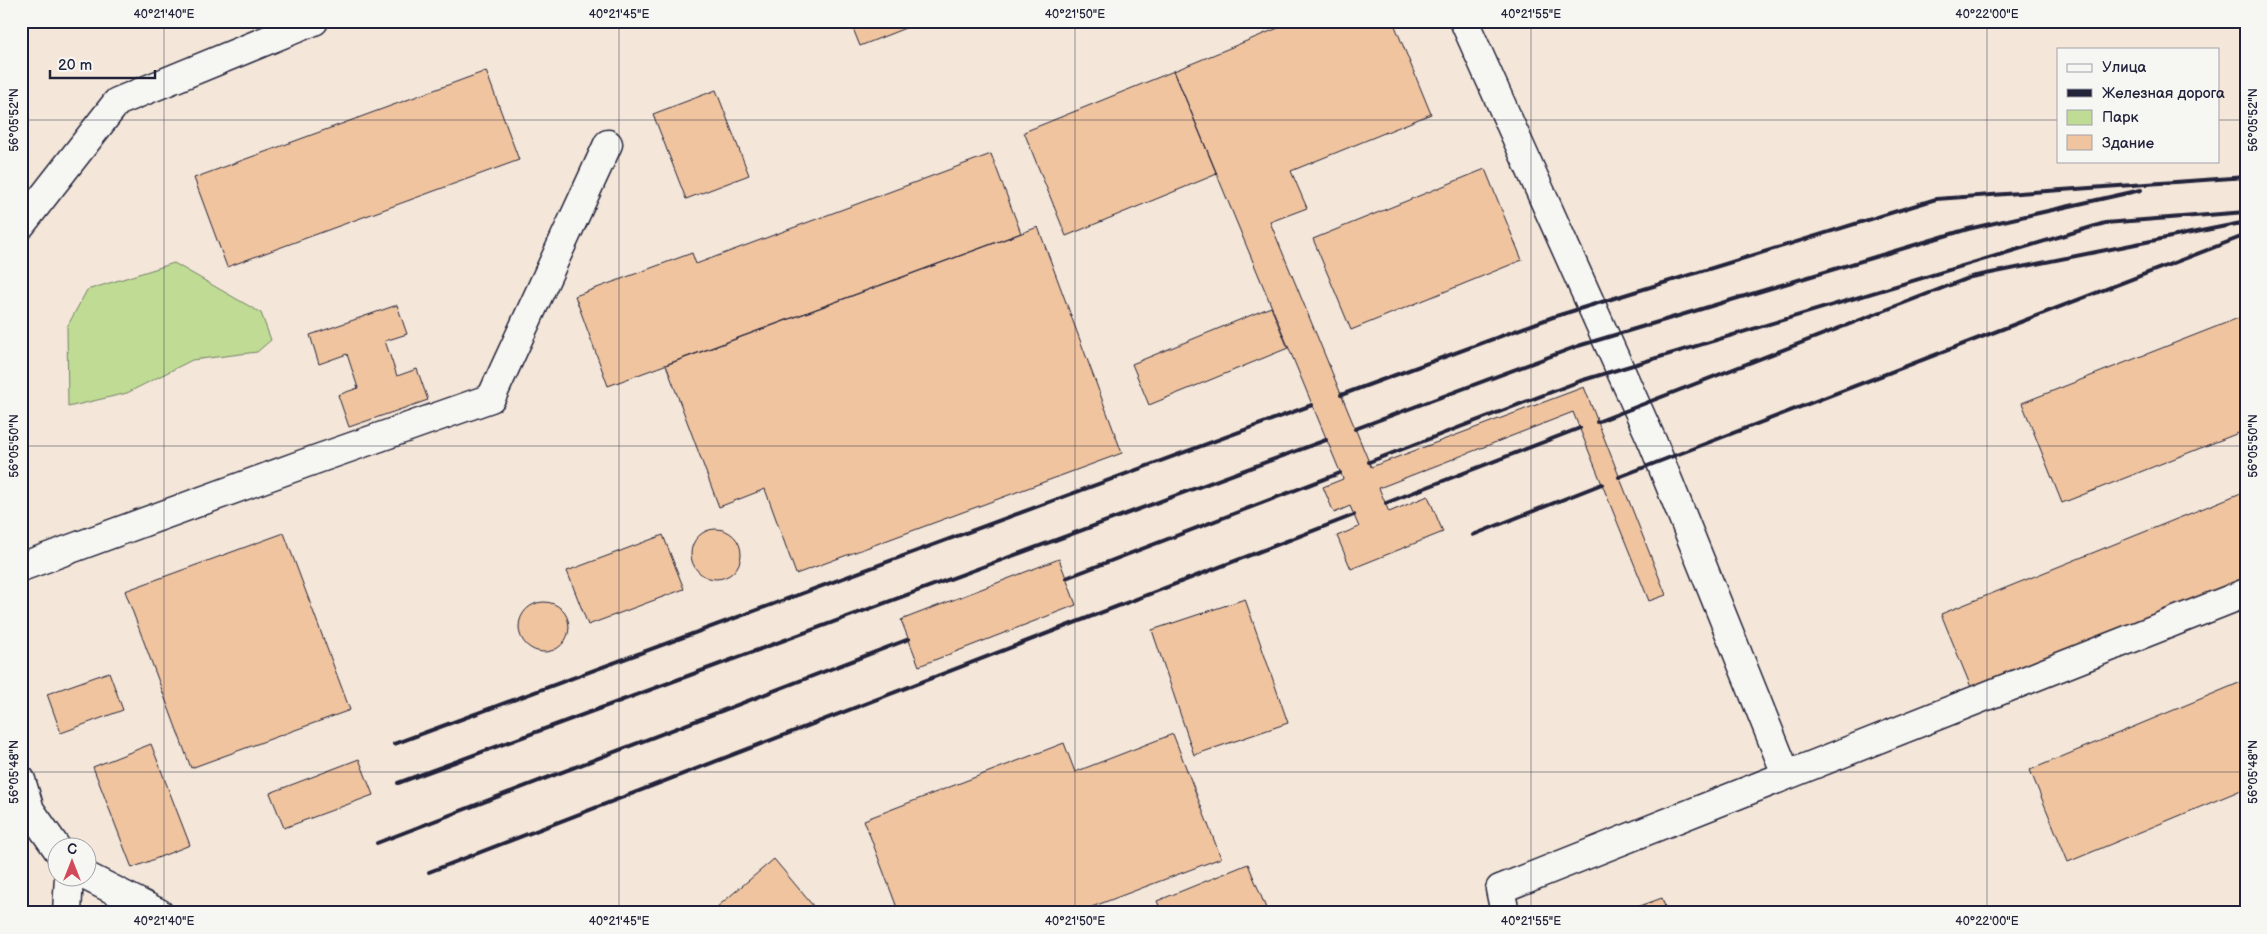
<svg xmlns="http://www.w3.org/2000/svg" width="2267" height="934" font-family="'Balsamiq Sans',sans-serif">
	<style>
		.green { fill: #c0dc94; stroke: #717f68 }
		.building { fill: #f0c49f; stroke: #22223b }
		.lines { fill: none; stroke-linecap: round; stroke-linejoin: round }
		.minor-casing { stroke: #22223b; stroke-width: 31 }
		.minor { stroke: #f6f6f2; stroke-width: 28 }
		.rail { stroke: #22223b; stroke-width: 4 }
		.ticks { fill: none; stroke: #22223b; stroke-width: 1; stroke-opacity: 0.45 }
		.neatline { fill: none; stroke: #22223b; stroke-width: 2 }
		.ticks-label { font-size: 12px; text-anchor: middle; fill: #22223b }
	</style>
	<rect width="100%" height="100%" fill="#f4e7d9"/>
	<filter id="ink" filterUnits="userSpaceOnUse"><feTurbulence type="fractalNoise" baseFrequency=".02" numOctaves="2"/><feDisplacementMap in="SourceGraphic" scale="10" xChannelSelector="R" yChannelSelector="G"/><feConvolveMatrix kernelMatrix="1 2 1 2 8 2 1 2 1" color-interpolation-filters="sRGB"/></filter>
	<g filter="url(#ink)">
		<path class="green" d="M 174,263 L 261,313 L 271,340 L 257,352 L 192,360 L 127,393 L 68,407 L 67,327 L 87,290 Z"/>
		<path class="building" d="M 850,21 L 923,21 L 860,46 Z
			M 1295,21 L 1393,21 L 1431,114 L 1291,171 L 1307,208 L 1270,222 L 1371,467 L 1584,387 L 1666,595 L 1649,601 L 1573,412 L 1379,488 L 1389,512 L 1428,496 L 1443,532 L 1351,569 L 1337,536 L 1359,527 L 1350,506 L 1334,513 L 1323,487 L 1343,479 L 1174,71 Z
			M 486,71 L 519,160 L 227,267 L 194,178 Z
			M 1174,71 L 1217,174 L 1066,236 L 1024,132 Z
			M 716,90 L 749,175 L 686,199 L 653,114 Z
			M 991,154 L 1021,233 L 608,386 L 575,296 L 692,253 L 696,264 Z
			M 1485,169 L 1522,260 L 1351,330 L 1313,239 Z
			M 1038,227 L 1122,453 L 796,574 L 765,489 L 719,507 L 666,365 Z
			M 397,305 L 407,334 L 385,341 L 397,376 L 417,369 L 428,400 L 349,427 L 338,395 L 358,388 L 347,354 L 319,364 L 310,335 Z
			M 1271,307 L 1288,348 L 1149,405 L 1132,364 Z
			M 2246,315 L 2246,430 L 2062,503 L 2022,403 Z
			M 2246,491 L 2246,582 L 1973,692 L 1941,614 Z
			M691 554a25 25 0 1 1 50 0a25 25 0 1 1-50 0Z
			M 284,533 L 350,710 L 191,768 L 125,591 Z
			M 663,535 L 684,589 L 588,625 L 567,571 Z
			M 1059,559 L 1076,605 L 919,666 L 901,620 Z
			M 1245,599 L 1288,723 L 1194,755 L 1152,630 Z
			M519 627a25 25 0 1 1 50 0a25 25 0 1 1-50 0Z
			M 109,672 L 123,710 L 61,733 L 47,694 Z
			M 2246,680 L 2246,788 L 2068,862 L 2030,770 Z
			M 1173,734 L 1221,858 L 1076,913 L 899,913 L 864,820 L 1064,743 L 1075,772 Z
			M 151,744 L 190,845 L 132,868 L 93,767 Z
			M 359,759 L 373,795 L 284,828 L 270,793 Z
			M 774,859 L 819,913 L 710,913 Z
			M 1248,864 L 1268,913 L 1162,913 L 1157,901 Z
			M 1662,898 L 1667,913 L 1621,913 Z"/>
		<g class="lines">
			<defs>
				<path id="minor" d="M 1464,21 L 1653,443 L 1786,774
					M 21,225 L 117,102 L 314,21
					M 21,567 L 303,464 L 491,398 L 608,144
					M 21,780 L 30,810 L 58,850
					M 86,876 L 159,913
					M 67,913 L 69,876
					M 1505,913 L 1500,889 L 2246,593"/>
			</defs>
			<use href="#minor" class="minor-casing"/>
			<use href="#minor" class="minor"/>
			<path class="rail" d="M 1341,395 L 1553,317 L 1936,199 L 2246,177
				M 1597,422 L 1971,277 L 2246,222
				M 1355,429 L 1578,346 L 1968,229 L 2141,190
				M 1369,462 L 1580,381 L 2105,223 L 2246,212
				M 1619,477 L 2246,235
				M 1386,503 L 1580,428
				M 1473,535 L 1602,484
				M 1066,578 L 1340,473
				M 394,744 L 1312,405
				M 398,783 L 1326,440
				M 377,843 L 909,639
				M 429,872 L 1354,515"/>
		</g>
	</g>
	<path class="ticks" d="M 164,21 L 164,913M 619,21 L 619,913M 1075,21 L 1075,913M 1531,21 L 1531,913M 1987,21 L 1987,913M 21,120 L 2058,120M 2218,120 L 2246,120M 21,446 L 2246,446M 21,772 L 2246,772"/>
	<rect width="2267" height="934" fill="none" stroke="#f6f6f2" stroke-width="55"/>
	<rect x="2057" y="48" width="162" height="115" fill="#f6f6f2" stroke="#a1a1a9"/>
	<rect x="2067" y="64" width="25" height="8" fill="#f6f6f2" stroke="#a1a1a9"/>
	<text x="2102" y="72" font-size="15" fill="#22223b">Улица</text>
	<rect x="2067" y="89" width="25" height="8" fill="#22223b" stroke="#a1a1a9"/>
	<text x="2102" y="98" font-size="15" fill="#22223b">Железная дорога</text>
	<rect x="2067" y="110" width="25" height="15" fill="#c0dc94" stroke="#a1a1a9"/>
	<text x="2102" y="122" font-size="15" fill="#22223b">Парк</text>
	<rect x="2067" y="135" width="25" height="15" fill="#f0c49f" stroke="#a1a1a9"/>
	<text x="2102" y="148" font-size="15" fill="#22223b">Здание</text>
	<g transform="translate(72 862)"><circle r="24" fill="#f6f6f2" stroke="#a1a1a9"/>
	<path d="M0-4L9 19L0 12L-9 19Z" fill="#d1495b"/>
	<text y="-8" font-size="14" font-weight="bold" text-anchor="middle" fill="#22223b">С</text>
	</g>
	<path d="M50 70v8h105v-8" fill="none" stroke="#22223b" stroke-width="2.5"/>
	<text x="58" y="70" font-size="15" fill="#22223b" stroke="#f6f6f2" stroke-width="4" paint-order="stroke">20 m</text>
	<rect x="28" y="28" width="2212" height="878" class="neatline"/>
	<g class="ticks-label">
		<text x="164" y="18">40°21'40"E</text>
		<text x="619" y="18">40°21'45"E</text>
		<text x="1075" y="18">40°21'50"E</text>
		<text x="1531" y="18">40°21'55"E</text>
		<text x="1987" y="18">40°22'00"E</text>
		<text transform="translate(14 120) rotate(-90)" y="4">56°05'52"N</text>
		<text transform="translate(2253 120) rotate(-90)" y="4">56°05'52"N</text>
		<text transform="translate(14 446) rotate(-90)" y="4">56°05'50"N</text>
		<text transform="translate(2253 446) rotate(-90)" y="4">56°05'50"N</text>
		<text transform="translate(14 772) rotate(-90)" y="4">56°05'48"N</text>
		<text transform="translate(2253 772) rotate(-90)" y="4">56°05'48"N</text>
		<text x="164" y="925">40°21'40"E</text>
		<text x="619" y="925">40°21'45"E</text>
		<text x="1075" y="925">40°21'50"E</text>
		<text x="1531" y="925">40°21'55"E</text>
		<text x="1987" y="925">40°22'00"E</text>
	</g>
</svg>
